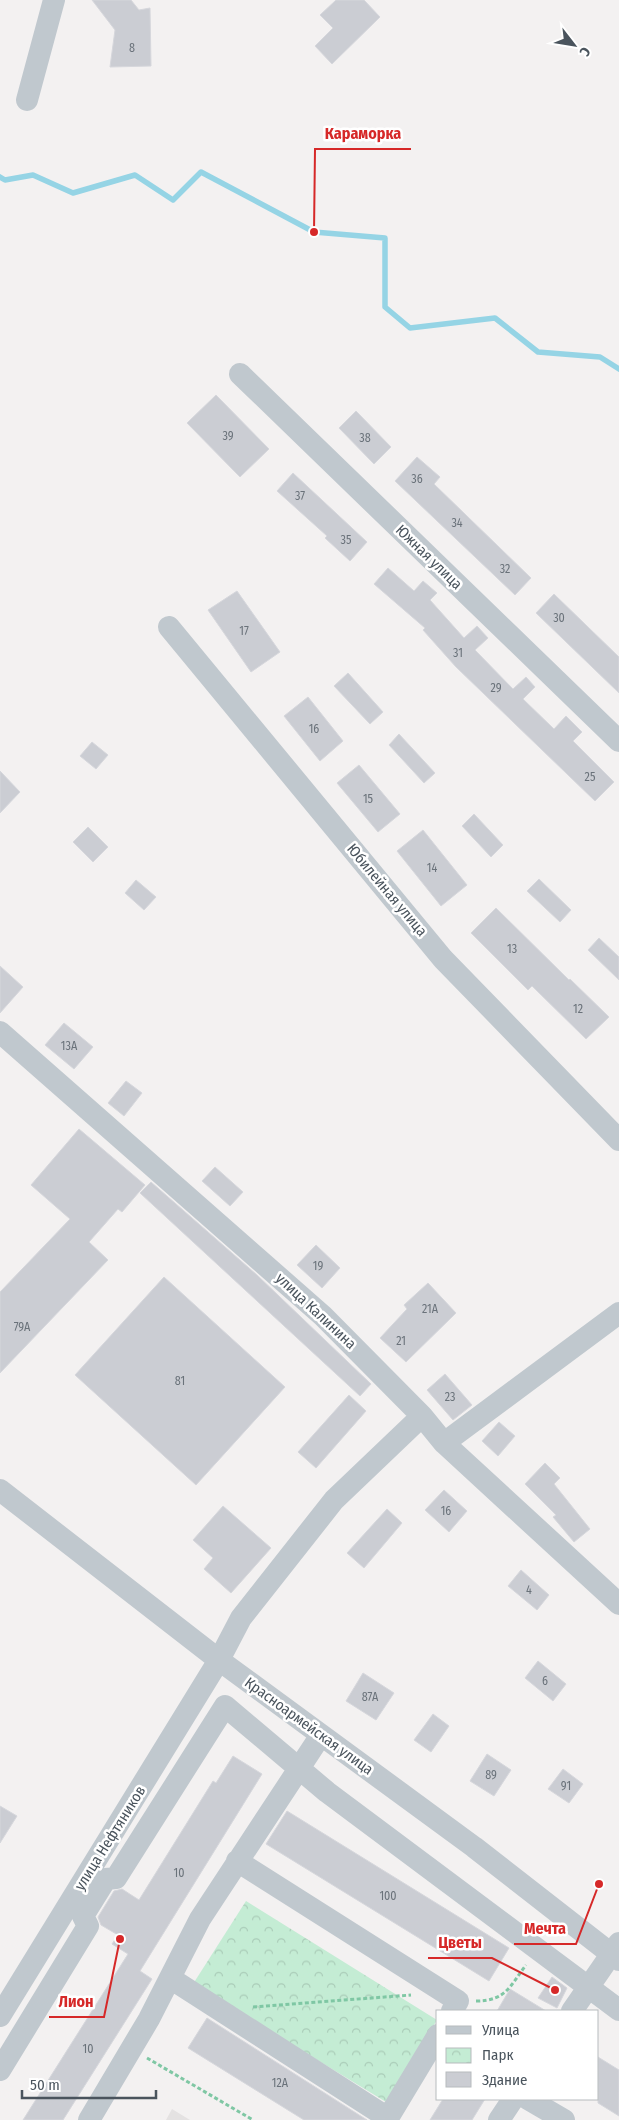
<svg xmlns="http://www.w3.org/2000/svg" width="619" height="2120" font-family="'Fira Sans Condensed',sans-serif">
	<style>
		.education { fill: #e4e2e2 }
		.park { fill: url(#park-crowns) }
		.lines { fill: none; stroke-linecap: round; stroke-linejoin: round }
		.stream { stroke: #95d4e5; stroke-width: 5.5 }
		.building { fill: #cbcdd3; stroke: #d6d7dc }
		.path { stroke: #7fc7a4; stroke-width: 3; stroke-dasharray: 4 2.5; stroke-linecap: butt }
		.minor { stroke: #c0c8ce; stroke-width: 22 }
		.labels { text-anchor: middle; stroke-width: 5; stroke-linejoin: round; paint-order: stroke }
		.number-label { font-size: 12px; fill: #6a727a }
		.street-label { font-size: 15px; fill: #4a545d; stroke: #fff }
		.leader { fill: none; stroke: #d62828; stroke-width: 2 }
		.callout-dot { fill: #d62828; stroke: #fff; stroke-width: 2 }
		.callout-label { font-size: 16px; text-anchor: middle; font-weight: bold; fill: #d62828; stroke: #fff; stroke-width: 5; stroke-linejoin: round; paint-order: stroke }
	</style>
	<defs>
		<pattern id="park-crowns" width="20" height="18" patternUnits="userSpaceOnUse" patternTransform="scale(1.25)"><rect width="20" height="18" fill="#c4ecd4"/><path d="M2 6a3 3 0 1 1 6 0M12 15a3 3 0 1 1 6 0" fill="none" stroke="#aaccb8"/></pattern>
	</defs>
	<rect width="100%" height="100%" fill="#f3f1f1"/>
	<path class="education" d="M 172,2109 L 190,2120 L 166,2120 Z"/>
	<path class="park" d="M 246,1901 L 437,2020 L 386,2102 L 193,1984 Z"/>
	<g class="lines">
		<path class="stream" d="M 0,177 L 5,180 L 33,175 L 73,193 L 135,175 L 173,200 L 201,172 L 314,232 L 385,238 L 385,307 L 410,328 L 495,318 L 538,352 L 600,357 L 619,369"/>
	</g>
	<path class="building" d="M 92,0 L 131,0 L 139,10 L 150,8 L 151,66 L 110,67 L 115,30 Z
		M 336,0 L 364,0 L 380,17 L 332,64 L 315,46 L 333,28 L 320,15 Z
		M 216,395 L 269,449 L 240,477 L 187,423 Z
		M 356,411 L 391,447 L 374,464 L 339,428 Z
		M 417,457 L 440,477 L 434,484 L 531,578 L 515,595 L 395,481 Z
		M 293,473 L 367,542 L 350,561 L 325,538 L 327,536 L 277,491 Z
		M 388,568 L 414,591 L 423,581 L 437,593 L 430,600 L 464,638 L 477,626 L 488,638 L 475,650 L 513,689 L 526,677 L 535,687 L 523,699 L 554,729 L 566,716 L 582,732 L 573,741 L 614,782 L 595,801 L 456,667 L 423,630 L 425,628 L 374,584 Z
		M 237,591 L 280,652 L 251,672 L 208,610 Z
		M 554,594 L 619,657 L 619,693 L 536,613 Z
		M 348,673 L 383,712 L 370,724 L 334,686 Z
		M 308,697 L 343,741 L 320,761 L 284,716 Z
		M 399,734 L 435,773 L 424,783 L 389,745 Z
		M 92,742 L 108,755 L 96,769 L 80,756 Z
		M 359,765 L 400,814 L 378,832 L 337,783 Z
		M 0,771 L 20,792 L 0,813 Z
		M 474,814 L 503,845 L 491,857 L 462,826 Z
		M 88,827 L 108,847 L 93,862 L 73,842 Z
		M 423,830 L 467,885 L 441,906 L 397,851 Z
		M 539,879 L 571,910 L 560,922 L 527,891 Z
		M 136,880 L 156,897 L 144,910 L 125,893 Z
		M 496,908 L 569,980 L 570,979 L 609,1017 L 586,1039 L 532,986 L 528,990 L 471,933 Z
		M 599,938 L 619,957 L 619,980 L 588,950 Z
		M 0,966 L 23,987 L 0,1013 Z
		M 64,1023 L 93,1047 L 74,1069 L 45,1045 Z
		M 126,1081 L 142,1093 L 124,1116 L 108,1103 Z
		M 79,1129 L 145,1185 L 122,1212 L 118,1209 L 89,1242 L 108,1260 L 0,1373 L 0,1292 L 70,1219 L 31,1185 Z
		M 215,1167 L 243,1192 L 230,1206 L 202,1181 Z
		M 151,1182 L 257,1275 L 371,1384 L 360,1396 L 140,1193 Z
		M 316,1245 L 340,1268 L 322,1288 L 297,1265 Z
		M 164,1277 L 285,1387 L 196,1485 L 75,1375 Z
		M 428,1283 L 456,1313 L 406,1362 L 380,1338 L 407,1309 L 404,1305 Z
		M 445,1374 L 472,1405 L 453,1420 L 427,1390 Z
		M 349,1395 L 366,1411 L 316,1468 L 298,1452 Z
		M 499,1422 L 515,1436 L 498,1456 L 482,1441 Z
		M 545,1463 L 560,1478 L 554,1484 L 590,1529 L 574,1542 L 553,1517 L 556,1515 L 525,1484 Z
		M 444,1490 L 467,1511 L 449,1532 L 425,1510 Z
		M 223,1506 L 271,1548 L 231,1593 L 204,1569 L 213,1558 L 193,1540 Z
		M 387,1509 L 402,1523 L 364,1568 L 347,1553 Z
		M 521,1570 L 549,1595 L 537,1610 L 508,1586 Z
		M 538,1661 L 566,1684 L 553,1701 L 525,1678 Z
		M 363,1673 L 394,1693 L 376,1720 L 346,1701 Z
		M 433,1714 L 449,1726 L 431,1752 L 414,1740 Z
		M 487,1754 L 511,1770 L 494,1796 L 470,1781 Z
		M 233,1756 L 262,1774 L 140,1971 L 152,1979 L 63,2120 L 23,2120 L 128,1954 L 112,1944 L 118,1935 L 101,1925 L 98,1917 L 114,1891 L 122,1889 L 139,1900 L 213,1781 L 216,1783 Z
		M 563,1769 L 583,1784 L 569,1803 L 548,1789 Z
		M 0,1806 L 17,1816 L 0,1843 Z
		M 287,1811 L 509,1948 L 489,1981 L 266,1844 Z
		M 552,1977 L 567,1988 L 557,2008 L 538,1998 Z
		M 510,1989 L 546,2011 L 497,2011 Z
		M 207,2018 L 367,2120 L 304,2120 L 188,2048 Z
		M 598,2057 L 619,2070 L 619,2116 L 598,2103 Z
		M 443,2099 L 485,2099 L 472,2120 L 430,2120 Z"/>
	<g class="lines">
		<path class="path" d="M 476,2001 C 506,2001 510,1986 526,1965
			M 253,2007 L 411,1995
			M 147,2058 L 253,2120"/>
		<path class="minor" d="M 27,100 L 54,0
			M 240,374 L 619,741
			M 169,627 L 443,959 L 619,1140
			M 0,1032 L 323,1316 L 422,1416 L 444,1443 L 619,1604
			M 444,1443 L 619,1313
			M 0,1490 L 219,1660 L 474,1847 L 619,1960
			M 237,1861 L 458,2001 L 452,2011
			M 170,1978 L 388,2118 L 438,2035
			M 572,2011 L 619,1943
			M 0,2016 L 219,1660 L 241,1618 L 334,1500 L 422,1416
			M 0,2070 L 88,1926 L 83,1916 L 106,1879 L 116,1878 L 225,1706 L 327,1792 L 619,2010
			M 528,2099 L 564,2120
			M 89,2120 L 149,2019 L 200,1919 L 321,1735
			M 499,2120 L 513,2099"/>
	</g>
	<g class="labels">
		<g class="number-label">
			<text x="132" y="52">8</text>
			<text x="228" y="440">39</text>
			<text x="365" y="442">38</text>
			<text x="417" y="483">36</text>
			<text x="300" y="500">37</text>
			<text x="457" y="527">34</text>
			<text x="346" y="544">35</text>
			<text x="505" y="573">32</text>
			<text x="559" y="622">30</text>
			<text x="244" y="635">17</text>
			<text x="458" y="657">31</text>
			<text x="496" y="692">29</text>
			<text x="314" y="733">16</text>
			<text x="590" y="781">25</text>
			<text x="368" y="803">15</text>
			<text x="432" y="872">14</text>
			<text x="512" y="953">13</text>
			<text x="578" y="1013">12</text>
			<text x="69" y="1050">13А</text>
			<text x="318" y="1270">19</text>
			<text x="430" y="1313">21А</text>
			<text x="22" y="1331">79А</text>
			<text x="401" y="1345">21</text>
			<text x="180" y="1385">81</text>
			<text x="450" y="1401">23</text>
			<text x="446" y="1515">16</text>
			<text x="529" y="1594">4</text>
			<text x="545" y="1685">6</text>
			<text x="370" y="1701">87А</text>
			<text x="491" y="1779">89</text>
			<text x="566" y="1790">91</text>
			<text x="179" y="1877">10</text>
			<text x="388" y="1900">100</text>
			<text x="88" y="2053">10</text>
			<text x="280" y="2087">12А</text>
		</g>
		<g class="street-label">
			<text transform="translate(429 557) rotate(44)" y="5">Южная улица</text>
			<text transform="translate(387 890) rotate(50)" y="5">Юбилейная улица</text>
			<text transform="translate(316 1311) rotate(43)" y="5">улица Калинина</text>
			<text transform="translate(309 1726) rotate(36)" y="5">Красноармейская улица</text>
			<text transform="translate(110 1838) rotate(-58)" y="5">улица Нефтяников</text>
		</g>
	</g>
	<path class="leader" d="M314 232L315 149H411M599 1884L576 1944H514M555 1990L492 1958H428M120 1939L104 2017H49"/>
	<g class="callout-dot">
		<circle cx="314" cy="232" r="5"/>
		<circle cx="599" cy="1884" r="5"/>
		<circle cx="555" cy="1990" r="5"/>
		<circle cx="120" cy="1939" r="5"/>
	</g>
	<g class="callout-label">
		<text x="363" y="139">Караморка</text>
		<text x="545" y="1934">Мечта</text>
		<text x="460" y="1948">Цветы</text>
		<text x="76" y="2007">Лион</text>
	</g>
	<rect x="436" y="2010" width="162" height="90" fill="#ffffff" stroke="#b7bbbe"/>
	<rect x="446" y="2026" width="25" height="8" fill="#c0c8ce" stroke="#b7bbbe"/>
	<text x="482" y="2035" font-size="15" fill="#4a545d">Улица</text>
	<rect x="446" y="2048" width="25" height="15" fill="url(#park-crowns)" stroke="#b7bbbe"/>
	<text x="482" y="2060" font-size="15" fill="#4a545d">Парк</text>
	<rect x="446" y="2072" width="25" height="15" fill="#cbcdd3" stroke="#b7bbbe"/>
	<text x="482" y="2085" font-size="15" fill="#4a545d">Здание</text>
	<g transform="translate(574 45) rotate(121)" stroke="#ffffff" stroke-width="4" paint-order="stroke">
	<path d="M0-4L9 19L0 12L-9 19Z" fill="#4a545d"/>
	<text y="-8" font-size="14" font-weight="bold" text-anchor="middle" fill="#4a545d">С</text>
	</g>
	<path d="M22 2090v8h134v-8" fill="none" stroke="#4a545d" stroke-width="2.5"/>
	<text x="30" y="2090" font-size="15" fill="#4a545d" stroke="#ffffff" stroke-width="4" paint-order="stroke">50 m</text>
</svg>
